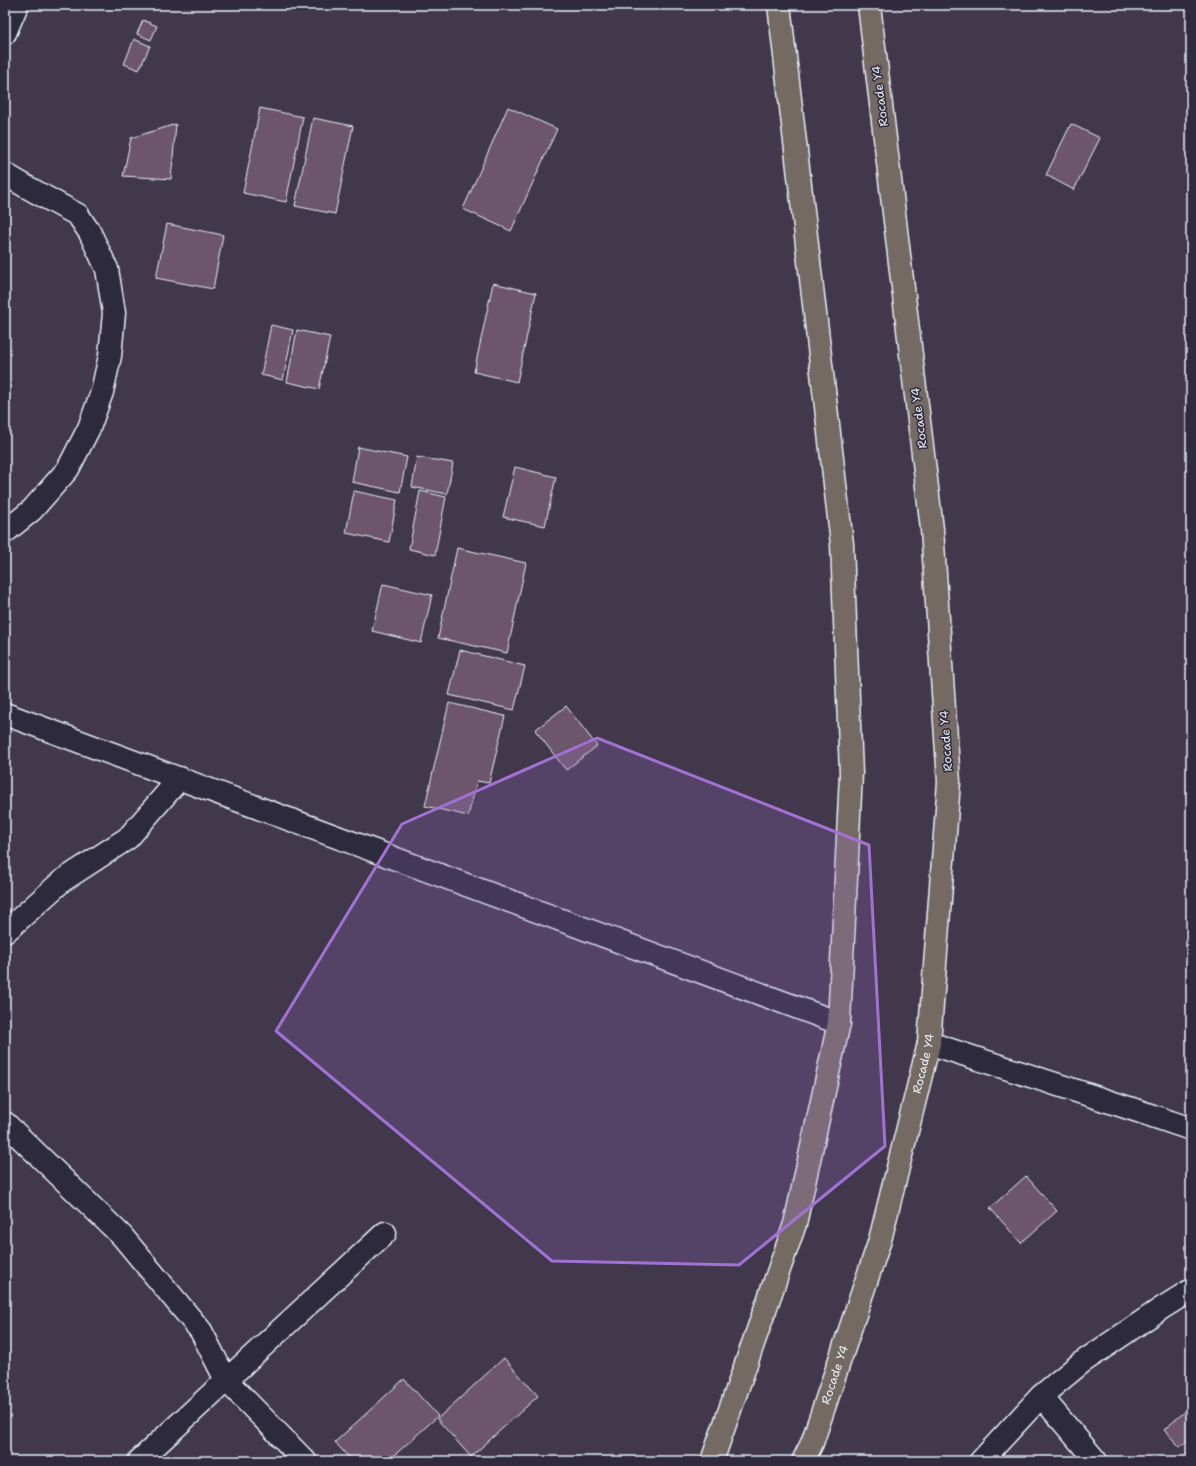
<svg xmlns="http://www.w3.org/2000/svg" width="1196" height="1466" font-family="'Shantell Sans',sans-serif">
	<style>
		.building { fill: #6d576c; stroke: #e8f1f8 }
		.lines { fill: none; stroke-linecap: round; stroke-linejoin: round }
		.minor-casing { stroke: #e8f1f8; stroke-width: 25 }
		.highway-casing { stroke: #e8f1f8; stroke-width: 25 }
		.minor { stroke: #2f2a3d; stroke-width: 22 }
		.highway { stroke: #756964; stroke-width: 22 }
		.marked { fill: #a171d3; fill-opacity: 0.2; stroke: #a171d3; stroke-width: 3; stroke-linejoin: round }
		.labels { text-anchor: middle; stroke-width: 3; stroke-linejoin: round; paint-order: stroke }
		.street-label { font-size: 12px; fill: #e8f1f8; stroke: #2f2a3d }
	</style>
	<rect width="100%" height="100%" fill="#42384b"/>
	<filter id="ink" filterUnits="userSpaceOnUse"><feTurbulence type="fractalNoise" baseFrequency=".025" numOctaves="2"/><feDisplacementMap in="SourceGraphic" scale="8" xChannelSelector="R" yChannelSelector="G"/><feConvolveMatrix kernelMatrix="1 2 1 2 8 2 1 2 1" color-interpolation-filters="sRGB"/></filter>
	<g filter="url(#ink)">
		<path class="building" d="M 143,20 L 157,26 L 151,40 L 137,34 Z
			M 134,39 L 150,46 L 139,70 L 124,64 Z
			M 508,107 L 557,129 L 511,231 L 463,209 Z
			M 260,108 L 303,117 L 286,202 L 243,193 Z
			M 313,118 L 353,126 L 335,214 L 295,206 Z
			M 176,124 L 171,179 L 123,176 L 131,138 Z
			M 1071,124 L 1100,138 L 1074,190 L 1046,175 Z
			M 167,224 L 223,235 L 213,289 L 156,278 Z
			M 493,283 L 536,293 L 517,382 L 474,372 Z
			M 271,325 L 293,330 L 283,380 L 261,375 Z
			M 297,330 L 330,337 L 319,389 L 287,382 Z
			M 358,447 L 407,457 L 400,492 L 352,482 Z
			M 417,457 L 453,463 L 447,494 L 412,487 Z
			M 515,467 L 556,477 L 545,526 L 503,517 Z
			M 354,491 L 397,500 L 389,542 L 346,533 Z
			M 420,491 L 446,497 L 435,555 L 409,549 Z
			M 457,548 L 526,563 L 507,653 L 438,638 Z
			M 383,584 L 432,595 L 421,643 L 372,631 Z
			M 460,650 L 525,666 L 514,710 L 449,695 Z
			M 449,703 L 505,716 L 489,783 L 477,781 L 468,816 L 425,806 Z
			M 566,706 L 597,746 L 566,770 L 535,730 Z
			M 1026,1176 L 1057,1211 L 1021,1243 L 990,1208 Z
			M 504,1358 L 538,1396 L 471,1457 L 437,1419 Z
			M 404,1379 L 438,1416 L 388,1461 L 352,1461 L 335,1442 Z
			M 1189,1408 L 1191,1411 L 1191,1437 L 1180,1447 L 1164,1430 Z"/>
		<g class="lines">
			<defs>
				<path id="minor" d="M 5,33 L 17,5
					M 5,174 L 25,186 L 78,215 L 90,233 L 107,269 L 114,313 L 110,356 L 102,392 L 89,428 L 68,469 L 32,510 L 5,532
					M 5,714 L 839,1023
					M 5,932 L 62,881 L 128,838 L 180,778
					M 929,1043 L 1138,1111 L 1191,1129
					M 5,1123 L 122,1236 L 201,1331 L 226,1380 L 305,1461
					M 1041,1396 L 1096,1461
					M 139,1461 L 385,1233
					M 981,1461 L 1041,1396 L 1081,1363 L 1162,1308 L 1191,1290"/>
				<g id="highway">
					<path d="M 712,1461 L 795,1224 L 839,1023 L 851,774 L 842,544 L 779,5"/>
					<path id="s1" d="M 803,1461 L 812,1443 L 880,1240 L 929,1043 L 949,782 L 932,529 L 869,5"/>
				</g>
			</defs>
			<use href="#minor" class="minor-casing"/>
			<use href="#highway" class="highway-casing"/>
			<use href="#minor" class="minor"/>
			<use href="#highway" class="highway"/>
		</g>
	</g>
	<path class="marked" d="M 597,738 L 869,845 L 885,1146 L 739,1265 L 552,1261 L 276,1031 L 402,824 Z"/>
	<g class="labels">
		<g class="street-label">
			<text transform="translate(880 96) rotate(-97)" y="4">Rocade Y4</text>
			<text transform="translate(919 418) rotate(-97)" y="4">Rocade Y4</text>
			<text transform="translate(946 741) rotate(-94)" y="4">Rocade Y4</text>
			<text dy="4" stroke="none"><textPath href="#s1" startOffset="416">Rocade Y4</textPath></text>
			<text dy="4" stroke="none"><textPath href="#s1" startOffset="92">Rocade Y4</textPath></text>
		</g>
	</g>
	<rect width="1196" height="1466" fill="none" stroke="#2f2a3d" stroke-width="20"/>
	<rect x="10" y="10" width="1176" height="1446" fill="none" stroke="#e8f1f8" stroke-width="1.5" filter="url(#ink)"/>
</svg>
